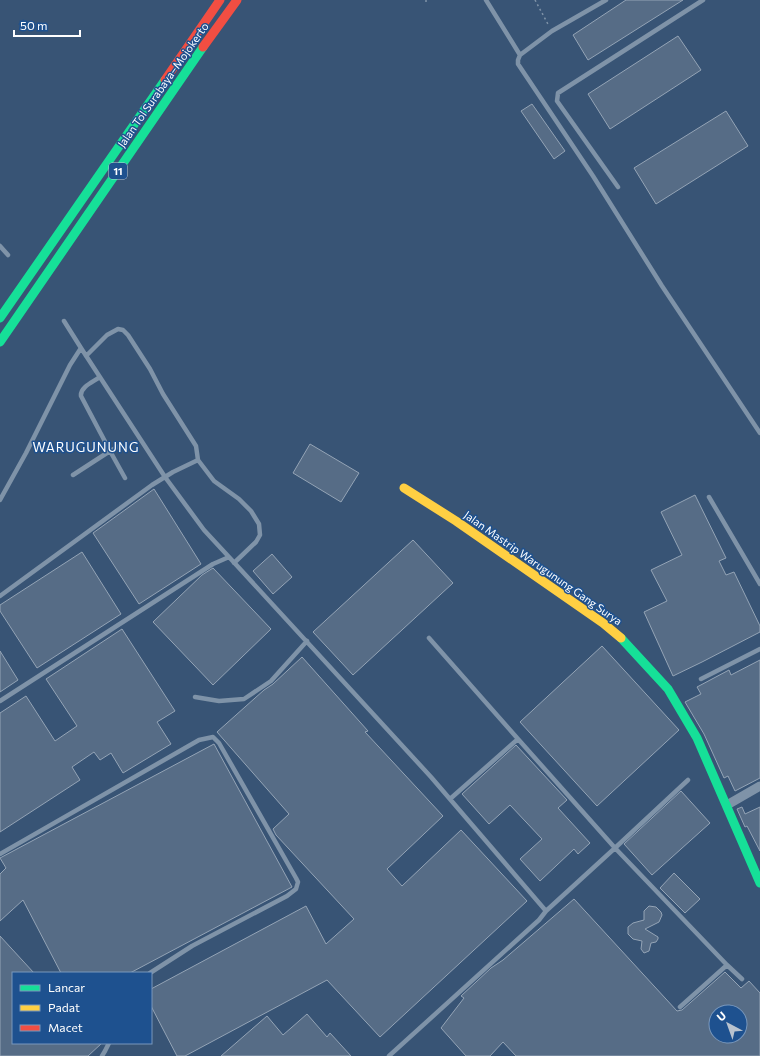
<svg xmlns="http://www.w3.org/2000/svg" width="760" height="1056" font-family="Commissioner,sans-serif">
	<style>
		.building { fill: #566c86; stroke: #94a4b6; fill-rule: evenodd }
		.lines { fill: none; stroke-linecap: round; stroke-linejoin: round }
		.path { stroke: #7f93a8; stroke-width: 1.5; stroke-dasharray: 2 3; stroke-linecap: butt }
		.lane { stroke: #7f93a8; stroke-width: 4.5 }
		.street { stroke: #7f93a8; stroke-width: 9 }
		.fast { stroke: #16e098; stroke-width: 9 }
		.slow { stroke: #ffcf43; stroke-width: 9 }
		.jam { stroke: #f24e42; stroke-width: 9 }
		.labels { text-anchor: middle; stroke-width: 3; stroke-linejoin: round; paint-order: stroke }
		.shield { fill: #1e518f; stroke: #bccbdd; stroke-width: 1 }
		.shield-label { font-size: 10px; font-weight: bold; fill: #fff }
		.street-label { font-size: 11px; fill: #fff; stroke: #1e518f }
		.quarter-label { font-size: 13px; letter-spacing: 1px; fill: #fff; stroke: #1e518f }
	</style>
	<rect width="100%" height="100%" fill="#385475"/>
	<path class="building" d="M 626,0 L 683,0 L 588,60 L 573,35 Z
		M 678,36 L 701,70 L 610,129 L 588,94 Z
		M 532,104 L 565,151 L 554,159 L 521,111 Z
		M 726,111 L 748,146 L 656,204 L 634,168 Z
		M 310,444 L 359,473 L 341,502 L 293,473 Z
		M 154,489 L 201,564 L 139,604 L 93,533 Z
		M 695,495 L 726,558 L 719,561 L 726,575 L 734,572 L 760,626 L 760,632 L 702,662 L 673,676 L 644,612 L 667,601 L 651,570 L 682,555 L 661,512 Z
		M 413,540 L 453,583 L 353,675 L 313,632 Z
		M 82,552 L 121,614 L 37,668 L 0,611 L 0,605 Z
		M 272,554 L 292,577 L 273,594 L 253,571 Z
		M 213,568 L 271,629 L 213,685 L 153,622 L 202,575 Z
		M 122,629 L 175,711 L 157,722 L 171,744 L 123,773 L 111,753 L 100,760 L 94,752 L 72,767 L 80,780 L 0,832 L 0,713 L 26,696 L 55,741 L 77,726 L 46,679 Z
		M 602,646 L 679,730 L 597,806 L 520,722 Z
		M 0,651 L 18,680 L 0,692 Z
		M 302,657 L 368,731 L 365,732 L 443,816 L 387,869 L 402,886 L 461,830 L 527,901 L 380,1037 L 327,980 L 185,1056 L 177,1056 L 151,1006 L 151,989 L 306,906 L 326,944 L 354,919 L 276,835 L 273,829 L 289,814 L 217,732 L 264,690 L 273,684 Z
		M 760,660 L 760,778 L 735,791 L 728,776 L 724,778 L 704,734 L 685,702 L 701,694 L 697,687 L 729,670 L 731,675 Z
		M 214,744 L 292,887 L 130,973 L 61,973 L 23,900 L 0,921 L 0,874 L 6,868 L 0,858 Z
		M 516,745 L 567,800 L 558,808 L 590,843 L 578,854 L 574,849 L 540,881 L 520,859 L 542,839 L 510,805 L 489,824 L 462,794 Z
		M 681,791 L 710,823 L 652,875 L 624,844 Z
		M 742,807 L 745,814 L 760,807 L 760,851 L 747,826 L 745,827 L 737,809 Z
		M 674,873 L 700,899 L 685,913 L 660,888 Z
		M 574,899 L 677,1011 L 682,1010 L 725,972 L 741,988 L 749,981 L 760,993 L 760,1056 L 516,1056 L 503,1042 L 490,1056 L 466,1056 L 441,1028 L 464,998 L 461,996 L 491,968 L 503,960 ZM 716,1012 L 740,1012 L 740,1036 L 716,1036 Z
		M 649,906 L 656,907 L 661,912 L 662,915 L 659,922 L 645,929 L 658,937 L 658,939 L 656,942 L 651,943 L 649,951 L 644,953 L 641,949 L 642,941 L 633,939 L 628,934 L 628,927 L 633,923 L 644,920 L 644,911 Z
		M 0,936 L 34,973 L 13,973 L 13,1043 L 102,1043 L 88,1056 L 0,1056 Z
		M 307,1014 L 327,1037 L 330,1033 L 351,1056 L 221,1056 L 267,1016 L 283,1035 Z"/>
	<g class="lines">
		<path class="path" d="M 426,0 L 426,5
			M 535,0 L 549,26"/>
		<path class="lane" d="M 486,0 L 520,55
			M 606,0 L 552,31 L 520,55 L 518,60 L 518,64 L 593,176 L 662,286 L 760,433
			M 618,187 L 557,101 L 558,93 L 703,0
			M 0,246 L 8,255
			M 81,348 L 165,477 L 204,530 L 229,557
			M 86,356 L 107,335 L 118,329 L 123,330 L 128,335 L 150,369 L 163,394 L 196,446 L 198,460
			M 121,445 L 110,451 L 125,478
			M 73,475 L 110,451 L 81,396 C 80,387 93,382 100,377
			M 709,497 L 760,584
			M 0,500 L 26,453 L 70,365 L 81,348 L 64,321
			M 0,596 L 152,485 L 173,472 L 198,460 L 214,481 L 239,499 L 251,511 L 259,524 L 260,535 L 256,542 L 234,563
			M 429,638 L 518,739
			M 701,679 L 760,649
			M 195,697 L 219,701 L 244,699 L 271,681 L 307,641
			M 0,701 L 213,564 L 229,557 L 431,777 L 546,911 L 539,920 L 389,1056
			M 688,780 L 615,848 L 727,965 L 742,979
			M 450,799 L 518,739 L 615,848 L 546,911
			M 0,854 L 199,740 L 213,737 L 219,743 L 296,878 L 298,882 L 296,889 L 287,896 L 192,946 L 150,973
			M 680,1007 L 727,965
			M 102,1056 L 105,1051 L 109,1043"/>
		<path class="street" d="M 727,805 L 760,786"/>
		<path class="fast" d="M 0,318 L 165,80
			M 0,342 L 203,47
			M 621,638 L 668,689 L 697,738 L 760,883"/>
		<path class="slow" d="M 404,488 L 456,521 L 603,623 L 621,638"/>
		<path class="jam" d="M 203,47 L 237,0
			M 165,80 L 220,0"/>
	</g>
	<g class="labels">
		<rect class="shield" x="109" y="163" width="18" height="16" rx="3"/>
		<g class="shield-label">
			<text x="118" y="175">11</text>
		</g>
		<g class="street-label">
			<text transform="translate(163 85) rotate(-55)" y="4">Jalan Tol Surabaya–Mojokerto</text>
			<text transform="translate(543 568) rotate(35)" y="4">Jalan Mastrip Warugunung Gang Surya</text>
		</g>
		<g class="quarter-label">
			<text x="86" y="452">WARUGUNUNG</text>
		</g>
	</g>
	<rect x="12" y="972" width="140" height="72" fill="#1e518f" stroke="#7897bc"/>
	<rect x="20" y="985" width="20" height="6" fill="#16e098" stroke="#7897bc"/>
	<text x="48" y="992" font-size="12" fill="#ffffff">Lancar</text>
	<rect x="20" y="1005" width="20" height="6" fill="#ffcf43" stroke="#7897bc"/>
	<text x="48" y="1012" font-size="12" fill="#ffffff">Padat</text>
	<rect x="20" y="1025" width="20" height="6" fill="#f24e42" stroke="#7897bc"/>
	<text x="48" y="1032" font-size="12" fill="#ffffff">Macet</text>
	<g transform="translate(728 1024) rotate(319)"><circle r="19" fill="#1e518f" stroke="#7897bc"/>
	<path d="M0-3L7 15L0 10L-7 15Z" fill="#b9c3cf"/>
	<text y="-6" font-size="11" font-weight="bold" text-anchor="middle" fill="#ffffff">U</text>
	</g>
	<path d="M14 30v6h66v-6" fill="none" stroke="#ffffff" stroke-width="2"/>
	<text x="20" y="30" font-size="12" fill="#ffffff" stroke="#1e518f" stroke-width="3" paint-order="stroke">50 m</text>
</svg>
